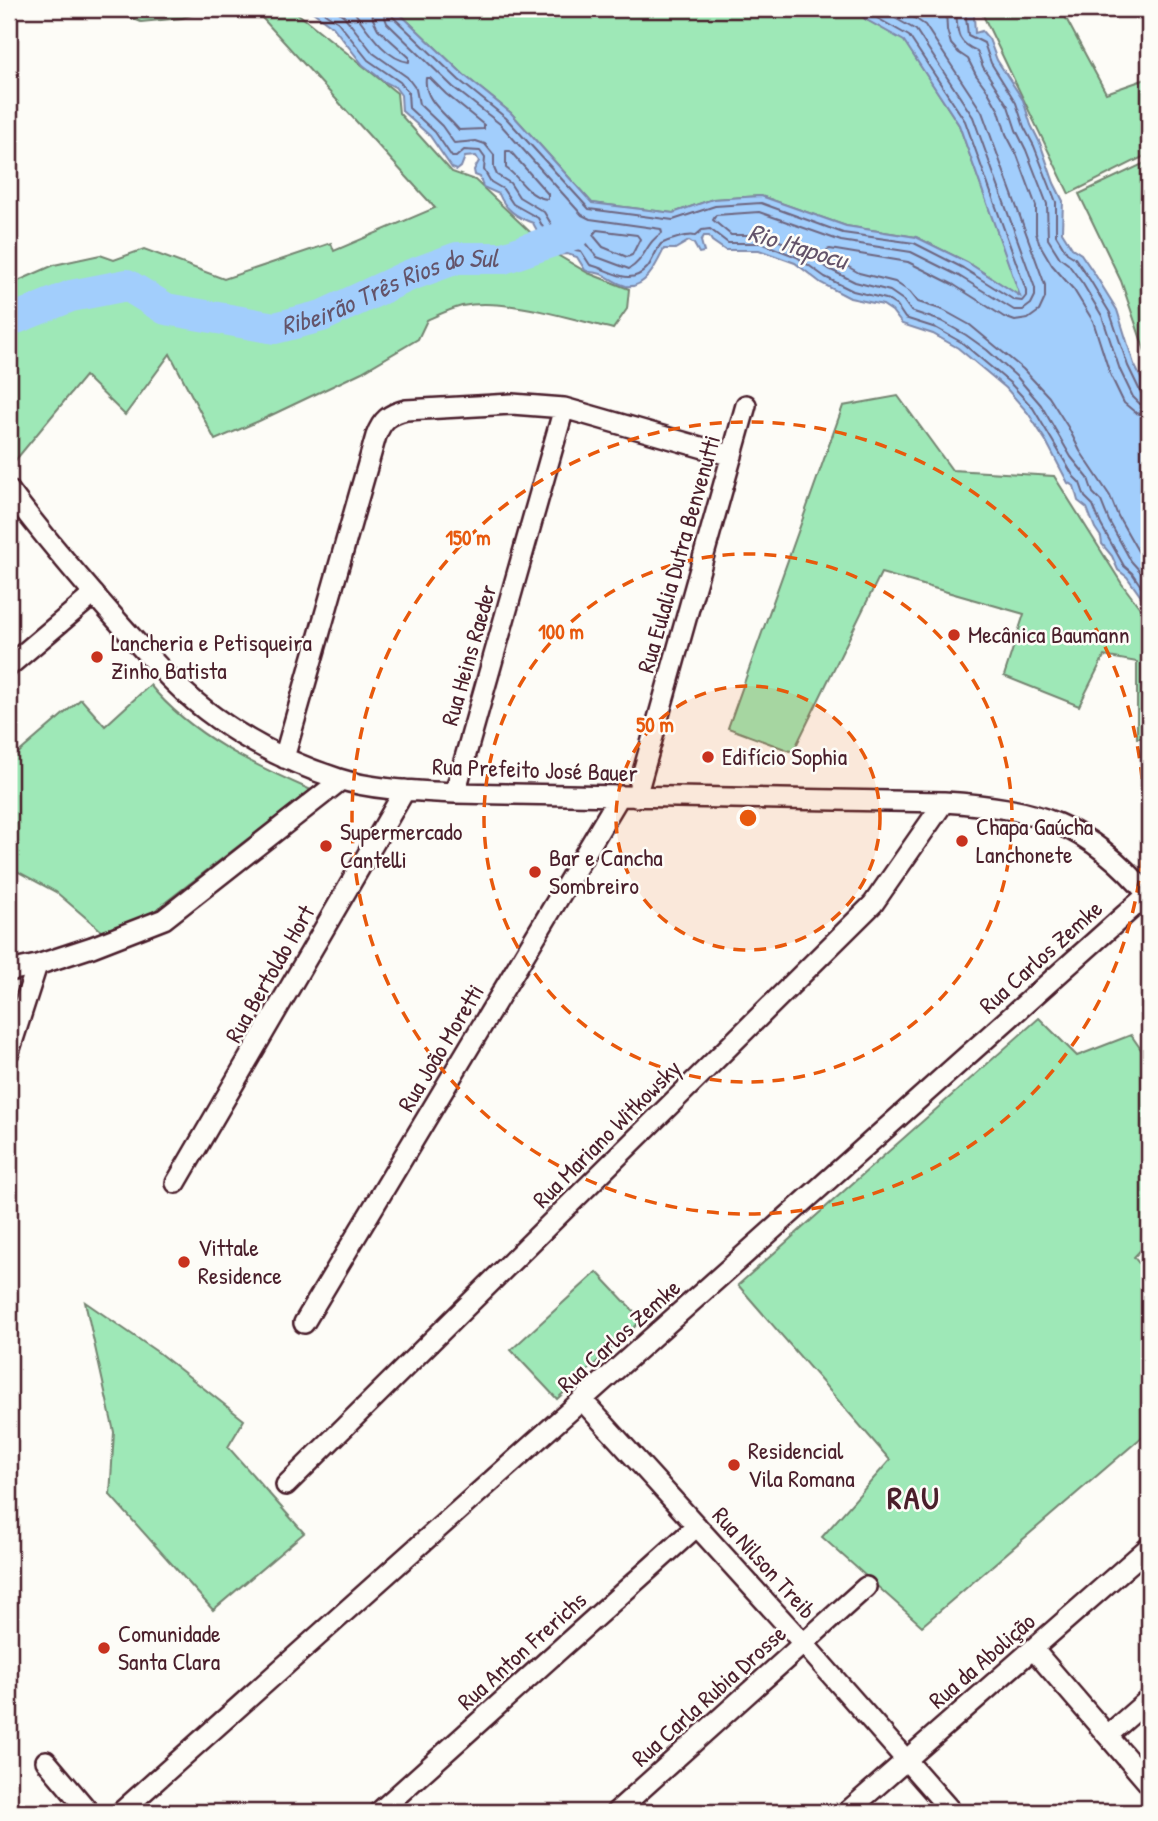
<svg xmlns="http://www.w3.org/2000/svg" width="1158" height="1821" font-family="'Patrick Hand',sans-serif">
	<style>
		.green { fill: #9ee8b7; stroke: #748471; stroke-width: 2 }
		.water { fill: #a2cefc; stroke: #7f88a8; stroke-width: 2 }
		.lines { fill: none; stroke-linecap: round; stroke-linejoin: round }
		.shore { stroke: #6d657f; stroke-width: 2 }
		.river { stroke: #a2cefc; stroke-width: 32 }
		.minor-casing { stroke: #4a1f2b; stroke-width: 24 }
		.minor { stroke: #fdfcf7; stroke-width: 19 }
		.ring { fill: none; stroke: #e8590c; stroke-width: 3.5; stroke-dasharray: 12 9 }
		.poi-dot { fill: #c8321e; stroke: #fdfcf7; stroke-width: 2.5 }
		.labels { text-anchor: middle; stroke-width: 5; stroke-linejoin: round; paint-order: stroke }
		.street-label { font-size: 24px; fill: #4a1f2b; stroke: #fdfcf7 }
		.poi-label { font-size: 24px; fill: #4a1f2b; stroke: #fdfcf7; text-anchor: start }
		.water-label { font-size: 26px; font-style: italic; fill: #64546a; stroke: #fdfcf7 }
		.district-label { font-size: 32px; font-weight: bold; letter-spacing: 2px; fill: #4a1f2b; stroke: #fdfcf7 }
		.centre { fill: #e8590c; stroke: #fdfcf7; stroke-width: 3.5 }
		.ring-label { font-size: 21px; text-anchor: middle; font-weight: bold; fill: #e8590c; stroke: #fdfcf7; stroke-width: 5; stroke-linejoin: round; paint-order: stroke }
	</style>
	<rect width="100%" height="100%" fill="#fdfcf7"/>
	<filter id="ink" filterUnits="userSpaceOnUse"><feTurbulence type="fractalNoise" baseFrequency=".0143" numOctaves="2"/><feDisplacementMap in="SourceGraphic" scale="14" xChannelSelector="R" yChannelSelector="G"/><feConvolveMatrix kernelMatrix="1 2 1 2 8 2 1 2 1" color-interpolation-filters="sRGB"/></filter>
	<g filter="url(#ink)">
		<path class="green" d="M 109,9 L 210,9 L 182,18 L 141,22 Z
			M 254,9 L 292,9 L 397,93 L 399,113 L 452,172 L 475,180 L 549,250 L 588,273 L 629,289 L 627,309 L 613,329 C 571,319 504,297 462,306 C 450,309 438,315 427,320 L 418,339 L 362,372 L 259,421 L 215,440 L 170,354 L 125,415 L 85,376 L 14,462 L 9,453 L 9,285 L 54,265 L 100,255 L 114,260 L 144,249 L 224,279 L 331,243 L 334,251 L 435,208 Z
			M 395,9 L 857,9 L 865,19 L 904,40 L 959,125 L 1021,297 L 967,262 L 916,237 L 846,226 L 761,196 L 713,199 L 673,213 L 592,203 L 511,113 L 464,75 Z
			M 980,9 L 1061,9 L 1106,93 L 1149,78 L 1149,154 L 1069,194 Z
			M 1149,161 L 1149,363 L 1121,281 L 1079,194 Z
			M 898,396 L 952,470 L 1054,476 L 1122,584 L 1149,620 L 1149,738 L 1137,738 L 1137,662 L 1104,656 L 1079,706 L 1004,676 L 1024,614 L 881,573 L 793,752 L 728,728 L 843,406 Z
			M 150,685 C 192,736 252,764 311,790 L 153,912 L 104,933 L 56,892 L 9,867 L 9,761 L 81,699 L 105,726 Z
			M 1039,1018 L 1077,1056 L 1131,1035 L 1149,1061 L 1149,1241 L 1134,1257 L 1149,1276 L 1149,1431 L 922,1626 L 822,1537 L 890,1460 L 738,1285 Z
			M 597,1272 L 642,1320 L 557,1399 L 511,1350 Z
			M 85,1302 L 159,1353 L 244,1420 L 228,1447 L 304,1533 L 213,1610 L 110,1495 L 114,1432 Z"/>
		<path class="water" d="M 309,9 L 395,9 L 464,75 L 511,113 L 592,203 L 673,213 L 713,199 L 761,196 L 846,226 L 916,237 L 967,262 L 1020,296 L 959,125 L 904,41 L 865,19 L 857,9 L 971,9 L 974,16 L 975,33 L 982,31 L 989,39 L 997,60 L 1023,100 L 1031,125 L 1040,143 L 1054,183 L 1063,201 L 1062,232 L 1072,248 L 1081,254 L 1096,276 L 1117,310 L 1134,364 L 1149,394 L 1149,608 L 1127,577 L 1118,570 L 1112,556 L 1102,544 L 1101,537 L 1095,528 L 1087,508 L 1078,501 L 1074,486 L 1068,483 L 1046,441 L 1028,413 L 1006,388 L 958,348 L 933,334 L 902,324 L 892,311 L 883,305 L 850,298 L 821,283 L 795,263 L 759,250 L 725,250 L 712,241 L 709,236 L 704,236 L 701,241 L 704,252 L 699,253 L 694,244 L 689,241 L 675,249 L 664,249 C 657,263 646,289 626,286 C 617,284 609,277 601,274 C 596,272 590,273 585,270 L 577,257 L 567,254 L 556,255 L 542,240 L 533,223 C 516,217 505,209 499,194 L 483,187 L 480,177 L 475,175 L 474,170 L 479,161 L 476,156 L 465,157 L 461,167 L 457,170 L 452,168 L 430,136 L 402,111 L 401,95 L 395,87 L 385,82 L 363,65 L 333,27 Z"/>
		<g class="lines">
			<path class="shore" d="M 319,9 L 338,22 L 368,60 L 400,82 L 408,92 L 409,108 L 435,132 L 452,157 L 456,157 L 464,150 L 480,151 L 485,158 L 484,170 L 491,182 L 503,189 L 513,204 L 538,218 L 548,237 L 559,247 L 581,251 L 590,265 C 610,269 629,288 647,268 C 653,261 655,251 661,244 C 669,240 688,234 695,236 L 702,230 L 710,229 L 728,243 L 761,243 L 797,257 L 825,277 L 853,291 L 886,299 L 897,306 L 905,318 L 936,328 L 961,342 L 1010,383 L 1033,408 L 1074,477 L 1080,483 L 1085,497 L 1093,505 L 1101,525 L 1124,566 L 1132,573 L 1149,598
				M 335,9 L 344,16 L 373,53 L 407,77 L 416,89 L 419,104 L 442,126 L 454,143 L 476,141 L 485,144 L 494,155 L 494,168 L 497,175 L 510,183 L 519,197 L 544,212 L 556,232 L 564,238 L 585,243 L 597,257 L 629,269 C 645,260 646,242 662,233 L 661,229 L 590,219 L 582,215 L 500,124 L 453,87 L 387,23 L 382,9
				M 352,9 C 366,27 384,59 409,62 L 409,57 L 378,29 L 373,19 L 372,9
				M 391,9 L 393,17 L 459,80 L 506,118 L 589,209 L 673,220 L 715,206 L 761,203 L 843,233 L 914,243 L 963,268 L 1014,300 L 1022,301 L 1026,296 L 1026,290 L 965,121 L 909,36 L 870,14 L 866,9
				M 879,9 L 916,30 L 973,117 L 1035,288 L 1035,296 L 1031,304 L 1023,310 L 1014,310 L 959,276 L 911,252 L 841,241 L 759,212 L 716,215 L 713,220 L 731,235 L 763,235 L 801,249 L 829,269 L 855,282 L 890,291 L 903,300 L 911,311 L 941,321 L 966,335 L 987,350 L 1017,377 L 1041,405 L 1071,457 L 1088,478 L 1093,493 L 1101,501 L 1109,521 L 1131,561 L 1149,581
				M 901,9 L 925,25 L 982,112 L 1045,285 L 1045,298 L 1039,311 L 1028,319 L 1015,321 L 1004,317 L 954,285 L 908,262 L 830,249 L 827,250 L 826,254 L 859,273 L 895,282 L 910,292 L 918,302 L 943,310 L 970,325 L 1023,369 L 1049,397 L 1068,427 L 1080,451 L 1110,496 L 1118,516 L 1139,553 L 1149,563
				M 946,9 L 947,30 L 951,44 L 959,53 L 968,59 L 976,75 L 987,90 L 999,111 L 1006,134 L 1017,155 L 1036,206 L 1036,233 L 1039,243 L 1052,265 L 1074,290 L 1093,321 L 1110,374 L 1124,403 L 1136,413 L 1149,416
				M 956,9 C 958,30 954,41 977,51 L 983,67 L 1008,106 L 1016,130 L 1026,150 L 1047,204 L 1048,239 L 1060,258 L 1068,264 L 1083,284 L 1102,316 L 1120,370 L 1133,397 L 1140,404 L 1149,405
				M 965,9 L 968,35 L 984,43 L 991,63 L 1016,103 L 1024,127 L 1034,146 L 1056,202 L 1056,235 L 1067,253 L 1075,258 L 1090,280 L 1110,313 L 1128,366 L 1141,393 L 1149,396
				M 426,78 L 430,78 L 446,94 L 484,125 L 484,129 L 459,130 C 446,114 423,100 426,78 Z
				M 506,151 L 510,151 L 548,194 L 548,199 C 528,198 521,178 506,168 Z
				M 597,230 L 637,235 L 640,239 L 632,255 L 627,257 L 603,247 L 593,235 Z"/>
			<path class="river" id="s1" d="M 9,321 L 71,296 L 127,285 L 166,309 L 275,328 L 322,316 L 408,276 L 457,258 L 503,258 L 573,234"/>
			<defs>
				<path id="minor" d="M 9,490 C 44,537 82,581 121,625 C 150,657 180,693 216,718 C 253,745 296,765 339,779 C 373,790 420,791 455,793 L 944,802 C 1036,808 1088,823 1149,896
					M 9,666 L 94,594
					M 284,758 L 376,436 C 382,420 389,414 406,410 L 512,404 L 564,408 L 732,456
					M 455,793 L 564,408
					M 636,797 L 746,405
					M 9,971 L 37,965 L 92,947 L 164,919 L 341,780
					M 9,1052 L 37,965
					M 176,1183 L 405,790
					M 304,1323 L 619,797
					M 583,1401 L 804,1644 L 952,1812
					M 286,1485 L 873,904 L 944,802
					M 1033,1649 L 1149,1784
					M 1108,1735 L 1149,1699
					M 46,1761 L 89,1812
					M 121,1812 L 1148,894
					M 379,1812 L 697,1526
					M 616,1812 L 866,1587
					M 847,1812 L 1149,1547"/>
			</defs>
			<use href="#minor" class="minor-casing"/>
			<use href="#minor" class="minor"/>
		</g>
	</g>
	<circle cx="748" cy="818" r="132" fill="#e8590c" fill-opacity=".12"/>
	<g class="ring">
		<circle cx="748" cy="818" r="132"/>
		<circle cx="748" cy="818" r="264"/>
		<circle cx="748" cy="818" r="396"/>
	</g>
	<g class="poi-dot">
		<circle cx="954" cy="635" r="7"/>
		<circle cx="97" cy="657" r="7"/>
		<circle cx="708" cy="757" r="7"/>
		<circle cx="962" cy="841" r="7"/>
		<circle cx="326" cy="846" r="7"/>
		<circle cx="535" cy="872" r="7"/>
		<circle cx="184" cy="1262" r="7"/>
		<circle cx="734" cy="1465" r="7"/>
		<circle cx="104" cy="1648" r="7"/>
	</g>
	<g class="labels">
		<g class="street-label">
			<text transform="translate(679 554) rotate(-74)" y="8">Rua Eulalia Dutra Benvenutti</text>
			<text transform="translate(469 655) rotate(-74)" y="8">Rua Heins Raeder</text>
			<text transform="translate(535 770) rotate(2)" y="8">Rua Prefeito José Bauer</text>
			<text transform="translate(1041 957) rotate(-42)" y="8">Rua Carlos Zemke</text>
			<text transform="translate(270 974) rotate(-60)" y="8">Rua Bertoldo Hort</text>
			<text transform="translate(441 1048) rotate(-59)" y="8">Rua João Moretti</text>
			<text transform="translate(607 1134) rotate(-45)" y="8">Rua Mariano Witkowsky</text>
			<text transform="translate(619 1336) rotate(-42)" y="8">Rua Carlos Zemke</text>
			<text transform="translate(764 1563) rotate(48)" y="8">Rua Nilson Treib</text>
			<text transform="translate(522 1651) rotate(-42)" y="8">Rua Anton Frerichs</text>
			<text transform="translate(982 1661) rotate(-41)" y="8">Rua da Abolição</text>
			<text transform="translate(709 1696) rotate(-42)" y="8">Rua Carla Rubia Drosse</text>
		</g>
		<g class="poi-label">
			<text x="968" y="643">Mecânica Baumann</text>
			<text x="111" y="651">Lancheria e Petisqueira<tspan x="111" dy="28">Zinho Batista</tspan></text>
			<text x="722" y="765">Edifício Sophia</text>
			<text x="976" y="835">Chapa Gaúcha<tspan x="976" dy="28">Lanchonete</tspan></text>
			<text x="340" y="840">Supermercado<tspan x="340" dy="28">Cantelli</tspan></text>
			<text x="549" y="866">Bar e Cancha<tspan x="549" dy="28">Sombreiro</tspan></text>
			<text x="198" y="1256">Vittale<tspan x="198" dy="28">Residence</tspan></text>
			<text x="748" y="1459">Residencial<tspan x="748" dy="28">Vila Romana</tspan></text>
			<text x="118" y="1642">Comunidade<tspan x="118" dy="28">Santa Clara</tspan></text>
		</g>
		<g class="water-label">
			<text transform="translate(798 246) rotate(17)" y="9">Rio Itapocu</text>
			<text dy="9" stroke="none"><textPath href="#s1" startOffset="402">Ribeirão Três Rios do Sul</textPath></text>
		</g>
		<g class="district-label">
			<text x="914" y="1509">RAU</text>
		</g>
	</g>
	<circle cx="748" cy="818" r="10" class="centre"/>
	<g class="ring-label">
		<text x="468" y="545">150 m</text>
		<text x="561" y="639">100 m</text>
		<text x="655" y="732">50 m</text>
	</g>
	<rect width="1158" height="1821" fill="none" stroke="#fdfcf7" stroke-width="35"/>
	<rect x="18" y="18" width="1123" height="1786" fill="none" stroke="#4a1f2b" stroke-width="2.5" filter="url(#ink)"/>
</svg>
